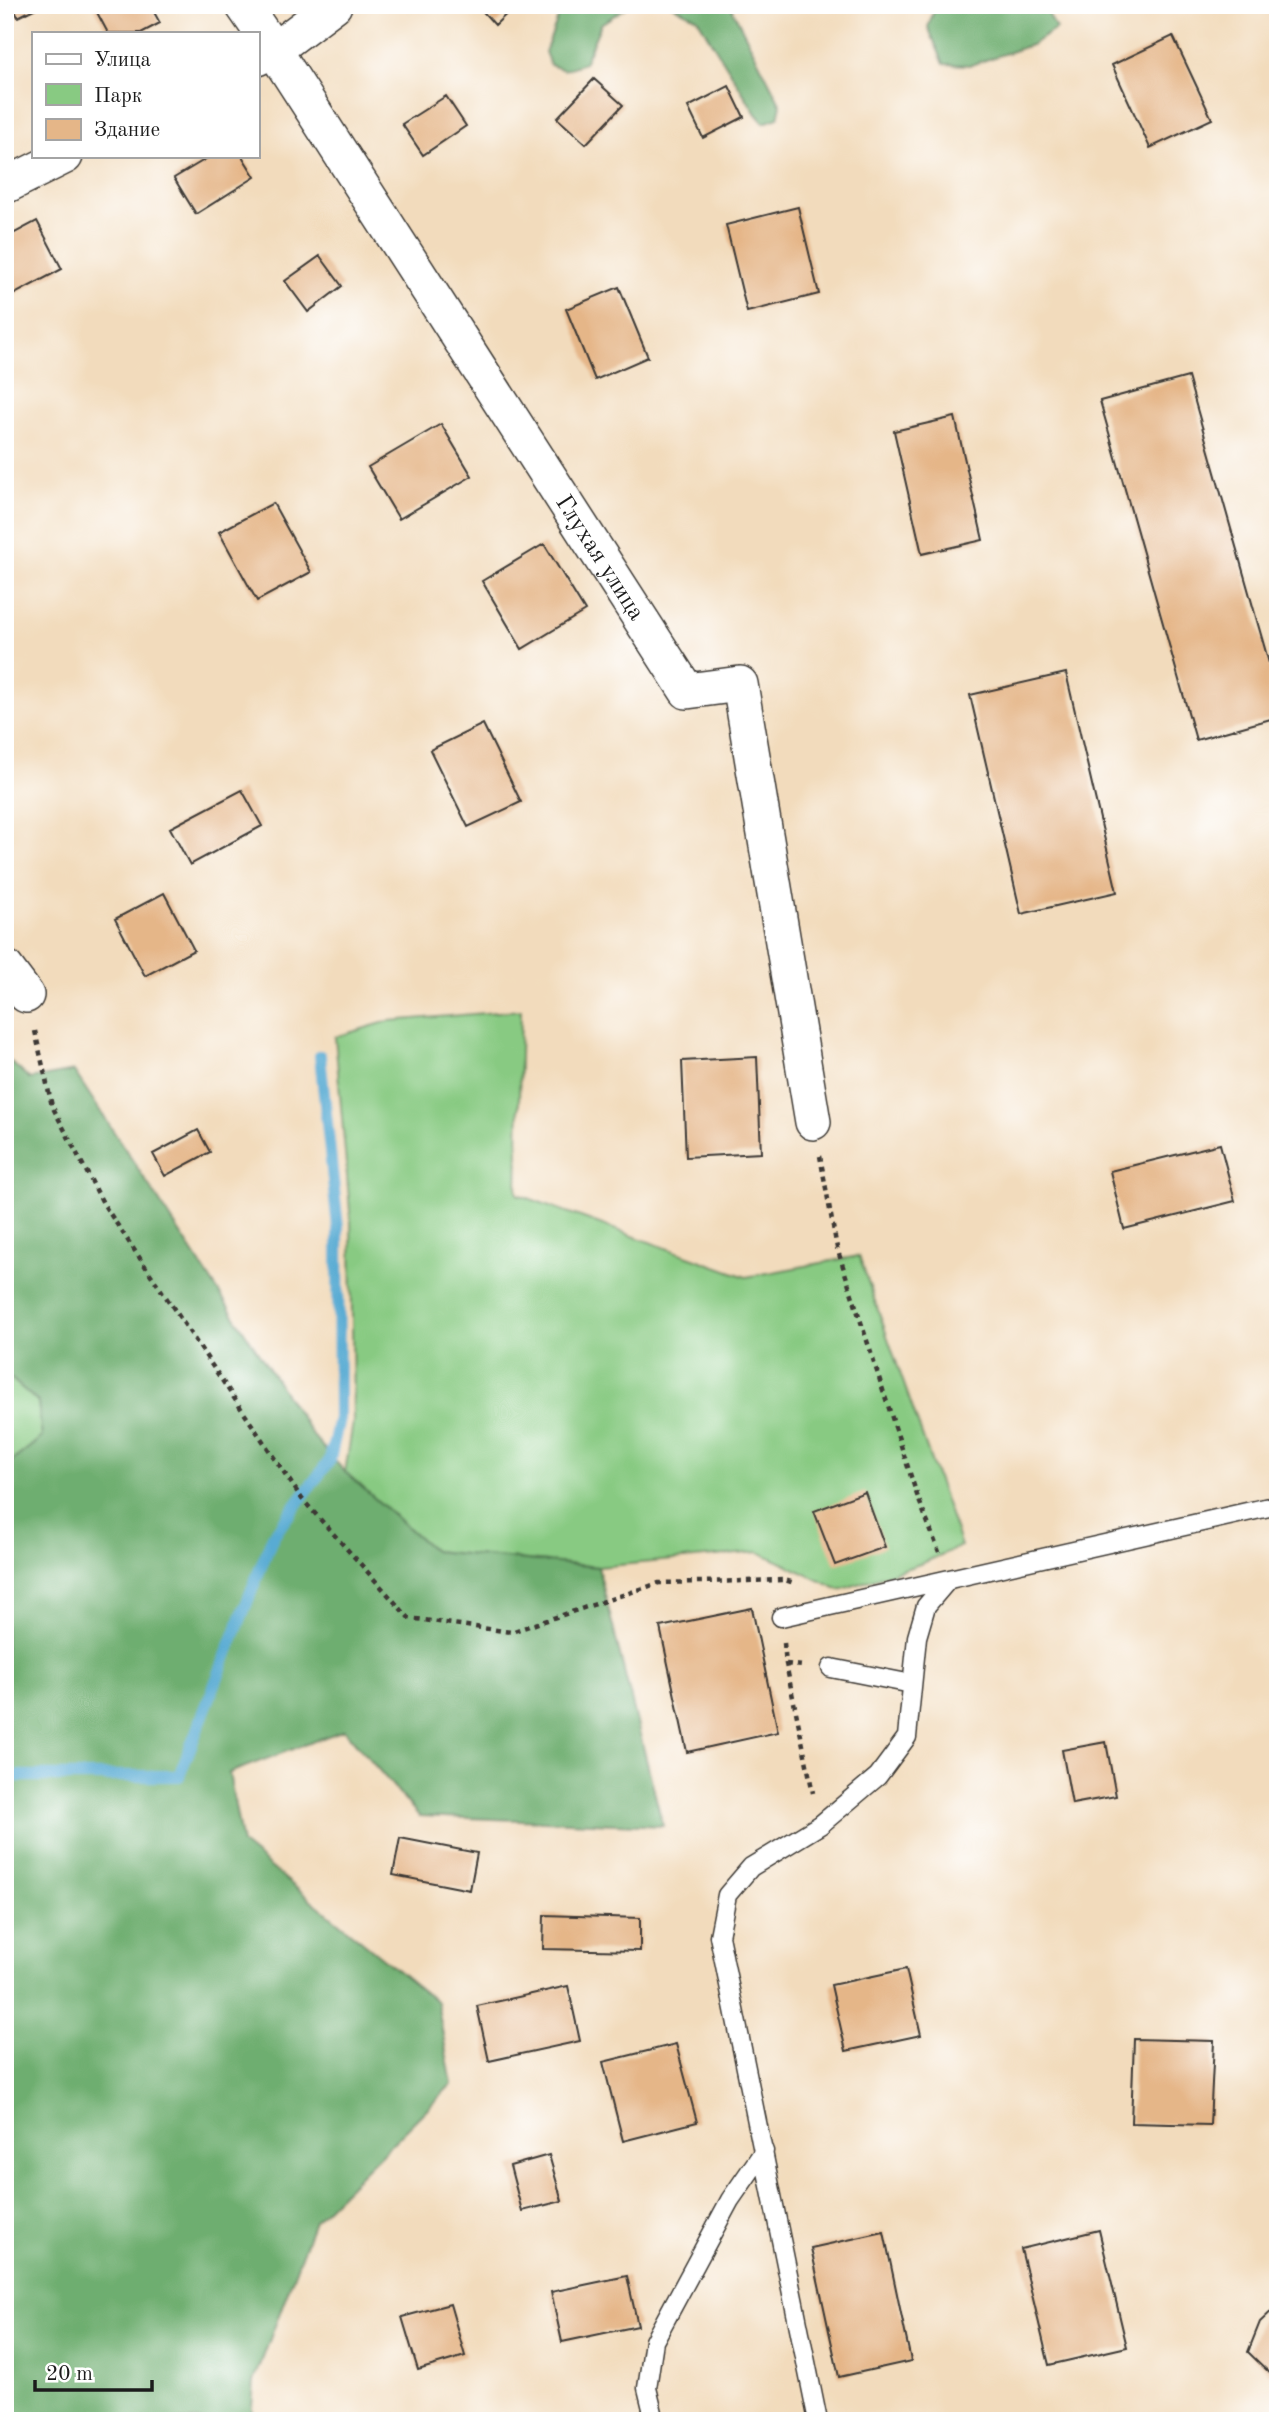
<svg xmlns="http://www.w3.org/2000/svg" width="1283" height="2426" font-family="'Old Standard TT',serif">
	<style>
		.green { fill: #88ca82; stroke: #52734f; stroke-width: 2 }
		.forest { fill: #6eae70; stroke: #456546; stroke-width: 2 }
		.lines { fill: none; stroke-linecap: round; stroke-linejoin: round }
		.stream { stroke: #58abd3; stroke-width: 12 }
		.building { fill: #e5b688 }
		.service-casing { stroke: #3c3934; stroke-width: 21 }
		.minor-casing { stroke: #3c3934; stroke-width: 38 }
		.path { stroke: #3c3934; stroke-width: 4.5; stroke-dasharray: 5 5; stroke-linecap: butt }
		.service { stroke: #fff; stroke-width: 18 }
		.minor { stroke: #fff; stroke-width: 35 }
		.labels { text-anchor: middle; stroke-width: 6; stroke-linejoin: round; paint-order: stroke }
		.street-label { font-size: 24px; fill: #1c1c1c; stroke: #fff }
	</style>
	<rect width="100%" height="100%" fill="#fff"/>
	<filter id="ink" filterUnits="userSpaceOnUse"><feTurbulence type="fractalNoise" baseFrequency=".0143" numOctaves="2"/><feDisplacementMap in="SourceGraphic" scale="14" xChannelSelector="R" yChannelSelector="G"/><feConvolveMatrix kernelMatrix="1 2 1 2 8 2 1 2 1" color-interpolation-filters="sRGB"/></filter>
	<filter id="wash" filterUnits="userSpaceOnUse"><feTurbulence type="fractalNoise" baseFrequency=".00686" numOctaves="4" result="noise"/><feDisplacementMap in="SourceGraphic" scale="28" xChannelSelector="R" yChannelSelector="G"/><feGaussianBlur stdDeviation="1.57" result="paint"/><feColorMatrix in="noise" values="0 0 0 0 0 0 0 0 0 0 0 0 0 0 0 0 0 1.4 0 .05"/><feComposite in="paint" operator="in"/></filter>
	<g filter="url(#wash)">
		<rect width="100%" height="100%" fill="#f2dbbc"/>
		<path class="green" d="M 521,1010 L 517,1194 L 746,1277 L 859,1256 L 961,1546 L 923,1563 L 840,1590 L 759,1552 L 598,1567 L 434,1551 L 345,1472 L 353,1422 L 351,1223 L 335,1037 L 389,1021 Z
			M 5,1373 L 38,1402 L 42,1437 L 5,1467 Z"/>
		<path class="forest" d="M 563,5 L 630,5 L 601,24 L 584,63 L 564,70 L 550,65 L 545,52 Z
			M 671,5 L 730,5 L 781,105 L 778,118 L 764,123 L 756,114 L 697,18 Z
			M 936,5 L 1044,5 L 1056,29 L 1031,45 L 971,65 L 944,64 L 928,27 Z
			M 5,1057 L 30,1079 L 74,1071 L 313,1436 L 345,1472 L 434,1551 L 598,1567 L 663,1826 L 419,1816 L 344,1730 L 229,1773 L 242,1844 L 437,2002 L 452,2084 L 314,2221 L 254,2382 L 251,2421 L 5,2421 L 5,1467 L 42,1437 L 38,1402 L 5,1373 Z"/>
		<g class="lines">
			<path class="stream" d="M 5,1776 L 179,1776 L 273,1536 L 330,1460 L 339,1418 L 338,1228 L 320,1056"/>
		</g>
		<g id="blocks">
			<path class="building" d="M 12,5 L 42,5 L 18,17 Z
				M 93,5 L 150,5 L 160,23 L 141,33 L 108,33 Z
				M 477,5 L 516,5 L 495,25 Z
				M 1173,36 L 1212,119 L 1150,148 L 1112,65 Z
				M 594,79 L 623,105 L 586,144 L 557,118 Z
				M 729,86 L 744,117 L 703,138 L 688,107 Z
				M 446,96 L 466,126 L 423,155 L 402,124 Z
				M 211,156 L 242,156 L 255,177 L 196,214 L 174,178 Z
				M 798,207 L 819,294 L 747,312 L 726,225 Z
				M 37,221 L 62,269 L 13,295 L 5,280 L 5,238 Z
				M 320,256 L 342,286 L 308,312 L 285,281 Z
				M 619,287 L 648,357 L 595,380 L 566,309 Z
				M 1188,377 L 1278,695 L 1278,717 L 1196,740 L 1100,401 Z
				M 955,417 L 983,540 L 922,554 L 894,431 Z
				M 441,424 L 472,476 L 399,519 L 368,467 Z
				M 273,503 L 311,572 L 257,601 L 219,532 Z
				M 544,544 L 585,611 L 522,649 L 482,581 Z
				M 1066,673 L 1117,892 L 1021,914 L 970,695 Z
				M 483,724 L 521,802 L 468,827 L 430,750 Z
				M 242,790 L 262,826 L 190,865 L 170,828 Z
				M 164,893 L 194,950 L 145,976 L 115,919 Z
				M 757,1057 L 761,1153 L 686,1157 L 682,1061 Z
				M 198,1130 L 210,1152 L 165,1176 L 153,1154 Z
				M 1220,1144 L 1235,1201 L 1124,1229 L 1110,1171 Z
				M 865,1492 L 885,1547 L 835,1565 L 814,1511 Z
				M 752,1608 L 778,1732 L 687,1752 L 660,1627 Z
				M 1106,1742 L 1116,1796 L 1072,1804 L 1062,1750 Z
				M 400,1838 L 477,1853 L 470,1890 L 393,1875 Z
				M 544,1915 L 640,1918 L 640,1951 L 543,1949 Z
				M 906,1969 L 921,2035 L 846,2051 L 831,1985 Z
				M 568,1986 L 580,2041 L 489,2061 L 477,2006 Z
				M 1134,2039 L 1214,2041 L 1210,2125 L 1131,2123 Z
				M 676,2044 L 697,2122 L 623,2141 L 603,2062 Z
				M 549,2155 L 562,2201 L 522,2211 L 510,2166 Z
				M 1099,2230 L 1127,2347 L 1049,2365 L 1021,2249 Z
				M 884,2232 L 911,2361 L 839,2377 L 811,2248 Z
				M 627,2276 L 638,2326 L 562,2342 L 551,2292 Z
				M 450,2304 L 465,2356 L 418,2370 L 402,2317 Z
				M 1278,2305 L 1278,2381 L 1248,2352 L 1260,2322 Z"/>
		</g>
	</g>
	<g filter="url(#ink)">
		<use href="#blocks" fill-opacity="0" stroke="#3c3934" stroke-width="2"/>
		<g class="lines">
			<defs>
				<path id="service" d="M 781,1617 L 1278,1505
					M 831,1668 L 912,1684
					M 655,2421 L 647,2388 L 654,2341 L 730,2200 L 764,2151
					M 816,2421 L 817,2416 L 719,1936 L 727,1895 L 751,1867 L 820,1825 L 878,1776 L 907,1737 L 917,1637 L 926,1606 L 949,1579"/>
				<g id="minor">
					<path id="s1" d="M 243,5 L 274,50 L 687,691 L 740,684 L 813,1122"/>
					<path d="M 257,58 L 274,50 L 334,5"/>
					<path d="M 5,186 L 65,156"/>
					<path d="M 5,967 L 26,995"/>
				</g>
			</defs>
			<use href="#service" class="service-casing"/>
			<use href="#minor" class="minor-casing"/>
			<path class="path" d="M 35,1031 L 52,1106 L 104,1205 L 302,1499 L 409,1618 L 511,1632 L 659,1583 L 785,1580 L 794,1583
				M 820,1156 L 837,1248 L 917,1495 L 939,1552
				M 784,1643 L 786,1664 L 813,1793
				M 786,1664 L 803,1666"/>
			<use href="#service" class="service"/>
			<use href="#minor" class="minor"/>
		</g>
	</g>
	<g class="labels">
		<g class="street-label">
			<text dy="8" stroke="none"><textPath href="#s1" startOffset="658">Глухая улица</textPath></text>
		</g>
	</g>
	<rect width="1283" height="2426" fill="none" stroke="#fff" stroke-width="28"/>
	<rect x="32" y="32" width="228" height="126" fill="#ffffff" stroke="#a4a4a4" stroke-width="2"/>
	<rect x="46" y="54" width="35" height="10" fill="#ffffff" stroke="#a4a4a4" stroke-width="2"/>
	<text x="94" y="66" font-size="21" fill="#1c1c1c">Улица</text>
	<rect x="46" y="84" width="35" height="21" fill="#88ca82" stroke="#a4a4a4" stroke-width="2"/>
	<text x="94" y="102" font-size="21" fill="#1c1c1c">Парк</text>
	<rect x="46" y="119" width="35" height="21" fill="#e5b688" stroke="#a4a4a4" stroke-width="2"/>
	<text x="94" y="136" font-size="21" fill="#1c1c1c">Здание</text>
	<path d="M35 2380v10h117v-10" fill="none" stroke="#1c1c1c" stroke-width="3.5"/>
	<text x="46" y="2380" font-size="21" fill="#1c1c1c" stroke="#ffffff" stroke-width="5" paint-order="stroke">20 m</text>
</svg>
